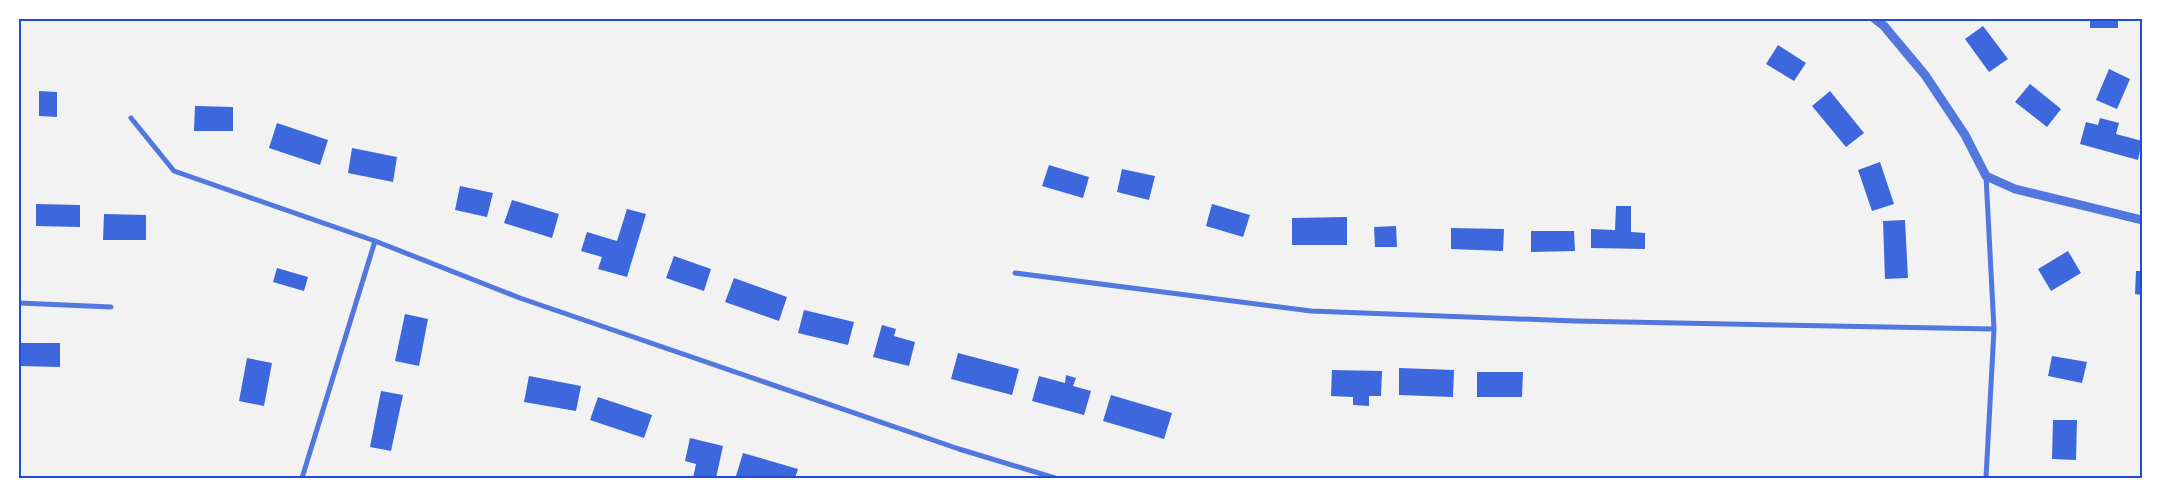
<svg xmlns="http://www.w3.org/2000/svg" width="2161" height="497" font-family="'Archivo Narrow',sans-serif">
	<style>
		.building { fill: #3d67dc }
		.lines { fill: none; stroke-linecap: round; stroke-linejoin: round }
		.minor { stroke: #5277de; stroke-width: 5 }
		.tertiary { stroke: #5277de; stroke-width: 9 }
		.neatline { fill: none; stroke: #1d4ed8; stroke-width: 2 }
	</style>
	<rect width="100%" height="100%" fill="#f2f2f2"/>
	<path class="building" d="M 2090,19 L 2118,19 L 2118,28 L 2090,28 Z
		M 1983,26 L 2008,59 L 1989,72 L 1965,39 Z
		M 1778,45 L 1806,63 L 1794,81 L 1766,64 Z
		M 2109,69 L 2130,79 L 2117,109 L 2096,100 Z
		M 2030,84 L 2061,109 L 2047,127 L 2015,102 Z
		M 39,91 L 57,92 L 57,117 L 39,116 Z
		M 1830,91 L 1864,133 L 1846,147 L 1812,106 Z
		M 195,106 L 233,107 L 233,131 L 194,131 Z
		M 2100,118 L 2119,123 L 2116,134 L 2142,141 L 2138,160 L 2080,144 L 2086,122 L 2098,125 Z
		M 277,123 L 328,140 L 320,165 L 269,148 Z
		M 352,148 L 397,157 L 393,182 L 348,173 Z
		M 1880,162 L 1894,204 L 1872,211 L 1858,170 Z
		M 1049,165 L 1089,177 L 1083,198 L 1042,186 Z
		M 1122,169 L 1155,176 L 1149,200 L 1117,192 Z
		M 460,186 L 493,193 L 487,217 L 455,210 Z
		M 512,200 L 559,214 L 552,238 L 504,223 Z
		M 36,204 L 80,205 L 80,227 L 36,226 Z
		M 1212,204 L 1250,215 L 1243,237 L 1206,226 Z
		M 1616,206 L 1631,206 L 1631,232 L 1645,233 L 1645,249 L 1591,248 L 1591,229 L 1615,230 Z
		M 627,209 L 646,214 L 627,277 L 598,269 L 602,257 L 581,251 L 587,232 L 617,241 Z
		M 104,214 L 146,215 L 146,240 L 103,240 Z
		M 1347,217 L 1347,245 L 1292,245 L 1292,218 Z
		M 1905,220 L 1908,278 L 1885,279 L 1883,221 Z
		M 1396,226 L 1397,247 L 1375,247 L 1374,227 Z
		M 1451,228 L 1504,229 L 1503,251 L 1451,249 Z
		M 1531,231 L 1574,231 L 1575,251 L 1531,252 Z
		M 2068,251 L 2081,273 L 2051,291 L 2038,269 Z
		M 674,256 L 711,269 L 704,291 L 666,278 Z
		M 277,268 L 308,277 L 304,291 L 273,282 Z
		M 2136,271 L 2142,271 L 2142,295 L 2135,294 Z
		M 734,278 L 787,297 L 779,321 L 725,302 Z
		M 804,310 L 854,322 L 848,345 L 798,333 Z
		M 405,314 L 428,319 L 419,366 L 395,361 Z
		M 882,325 L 896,329 L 894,336 L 915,342 L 909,366 L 873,357 Z
		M 19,343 L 60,343 L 60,367 L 19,366 Z
		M 958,353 L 1019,369 L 1012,395 L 951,379 Z
		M 2052,356 L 2087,362 L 2082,383 L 2048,376 Z
		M 247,358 L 272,363 L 264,406 L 239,401 Z
		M 1399,368 L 1454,370 L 1453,397 L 1399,395 Z
		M 1332,370 L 1382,371 L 1381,396 L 1369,396 L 1369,406 L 1353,405 L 1353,397 L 1331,396 Z
		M 1477,372 L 1523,372 L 1522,397 L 1477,397 Z
		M 1066,375 L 1076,378 L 1073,386 L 1091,391 L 1084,415 L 1032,401 L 1039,376 L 1065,383 Z
		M 529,376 L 581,386 L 576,411 L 524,402 Z
		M 381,391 L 403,395 L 391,451 L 370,447 Z
		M 1111,395 L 1172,413 L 1164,439 L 1103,421 Z
		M 598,397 L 652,415 L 644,438 L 590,420 Z
		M 2053,420 L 2077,420 L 2076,460 L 2052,459 Z
		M 690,438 L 723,446 L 716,478 L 693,478 L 696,464 L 685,461 Z
		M 743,453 L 798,469 L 795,478 L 736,476 Z"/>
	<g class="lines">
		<path class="minor" d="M 131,118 L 174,171 L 375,241 L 520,298 L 959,449 L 1055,478
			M 1015,273 L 1311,311 L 1575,321 L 1994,329
			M 19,303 L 111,307
			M 302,478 L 375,241
			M 1986,478 L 1994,329 L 1986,176"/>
		<path class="tertiary" d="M 1875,19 L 1884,26 L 1925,75 L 1965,135 L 1986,176 L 2015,189 L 2142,220"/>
	</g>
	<rect width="2161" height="497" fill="none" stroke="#ffffff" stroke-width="40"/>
	<rect x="20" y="20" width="2121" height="457" class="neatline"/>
</svg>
